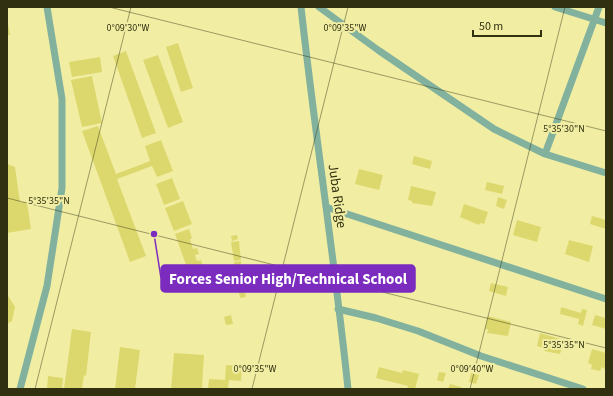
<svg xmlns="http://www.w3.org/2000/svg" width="613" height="396" font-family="'Source Sans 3',sans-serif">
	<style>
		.building { fill: #ddd86e }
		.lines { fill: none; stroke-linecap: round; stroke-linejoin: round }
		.minor { stroke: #82b19d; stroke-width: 7 }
		.ticks { fill: none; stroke: #313011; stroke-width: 1; stroke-opacity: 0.45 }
		.labels { text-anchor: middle; stroke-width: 4; stroke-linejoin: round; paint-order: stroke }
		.street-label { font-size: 14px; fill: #313011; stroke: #f1eea4 }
		.ticks-label { font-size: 10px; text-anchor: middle; fill: #313011; stroke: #f1eea4; stroke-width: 4; stroke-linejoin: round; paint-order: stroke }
		.leader { fill: none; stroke: #7b2cbf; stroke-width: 1.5 }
		.callout-dot { fill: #7b2cbf; stroke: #f1eea4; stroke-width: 1.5 }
		.callout { fill: #7b2cbf; stroke: #7b2cbf; stroke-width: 1.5 }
		.callout-label { font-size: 15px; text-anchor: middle; font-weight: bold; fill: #fff }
	</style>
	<rect width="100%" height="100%" fill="#f1eea4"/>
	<path class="building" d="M 7,18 L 10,35 L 7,35 Z
		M 178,43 L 193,88 L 181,92 L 166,47 Z
		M 126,51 L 156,133 L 142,138 L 113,56 Z
		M 158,55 L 183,122 L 168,128 L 143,60 Z
		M 100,57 L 102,72 L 72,77 L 69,62 Z
		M 92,76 L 102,123 L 82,127 L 71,80 Z
		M 98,126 L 116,174 L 150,161 L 145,146 L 161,140 L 173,171 L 157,177 L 152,166 L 117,179 L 146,256 L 130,262 L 82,131 Z
		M 414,156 L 432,161 L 430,169 L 412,164 Z
		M 7,164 L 15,167 L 20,202 L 27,202 L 31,229 L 7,233 Z
		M 359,169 L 383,175 L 379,190 L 355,184 Z
		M 172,178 L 180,199 L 164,205 L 156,184 Z
		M 487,182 L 504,186 L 502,194 L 485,190 Z
		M 411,186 L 436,192 L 432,206 L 412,203 L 412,201 L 408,200 Z
		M 498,197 L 507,200 L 504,209 L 496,206 Z
		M 183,201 L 192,224 L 174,231 L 165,208 Z
		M 464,204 L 488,212 L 484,224 L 480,223 L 479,225 L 460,217 Z
		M 592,216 L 606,220 L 606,229 L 590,224 Z
		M 517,220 L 541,227 L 537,242 L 513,235 Z
		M 189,229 L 192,238 L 190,239 L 193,249 L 197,248 L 199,254 L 195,255 L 197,261 L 201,260 L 204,270 L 201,271 L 206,286 L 195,290 L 175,234 Z
		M 237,235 L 238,239 L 232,241 L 231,236 Z
		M 569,240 L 593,246 L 589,262 L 565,254 Z
		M 239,241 L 241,260 L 234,261 L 231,242 Z
		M 241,261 L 242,274 L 236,275 L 234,262 Z
		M 242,275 L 246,297 L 240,298 L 236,276 Z
		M 491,283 L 508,287 L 506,296 L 489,291 Z
		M 7,294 L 15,307 L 12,321 L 7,324 Z
		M 561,307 L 581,313 L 582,309 L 587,310 L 583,326 L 578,324 L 579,319 L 560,314 Z
		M 231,315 L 233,324 L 226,325 L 224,317 Z
		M 595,315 L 606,318 L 606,329 L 592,325 Z
		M 488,316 L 511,322 L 508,336 L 487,333 L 488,329 L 485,329 Z
		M 72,329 L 91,332 L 86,376 L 84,375 L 82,389 L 64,389 Z
		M 540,333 L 564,340 L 560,354 L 544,351 L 545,349 L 537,346 Z
		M 120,347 L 140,350 L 135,389 L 115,389 Z
		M 592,349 L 606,353 L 606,370 L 602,367 L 600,371 L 591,369 L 592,365 L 588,363 Z
		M 174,353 L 204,355 L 202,388 L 207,389 L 171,389 Z
		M 226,365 L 242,366 L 241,381 L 229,380 L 228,389 L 208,389 L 209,379 L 225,380 Z
		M 379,367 L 402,373 L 403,370 L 419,374 L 415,389 L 407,389 L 408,386 L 376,378 Z
		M 439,372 L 446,373 L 443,382 L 437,380 Z
		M 471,373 L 479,375 L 476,384 L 469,382 Z
		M 48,376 L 63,378 L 62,389 L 47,389 Z
		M 450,384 L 461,387 L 461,389 L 448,389 Z"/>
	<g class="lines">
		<path class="minor" d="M 301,7 C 315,135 335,261 348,389
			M 319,7 L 378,50 L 494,129 L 545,154 L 606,173
			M 555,7 L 606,23
			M 545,154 L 599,7
			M 326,207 L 606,299
			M 338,309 L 376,318 L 418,331 L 481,356 L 583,389
			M 20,389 L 47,286 L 62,188 L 62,99 L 47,7"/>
	</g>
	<path class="ticks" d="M 109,7 L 606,131M 7,198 L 606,348M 35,389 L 131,7M 252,389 L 348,7M 470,389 L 565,7"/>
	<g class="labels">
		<g class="street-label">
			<text transform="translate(338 196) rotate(82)" y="5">Juba Ridge</text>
		</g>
	</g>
	<g class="ticks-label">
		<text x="128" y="31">0°09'30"W</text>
		<text x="345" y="31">0°09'35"W</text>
		<text x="564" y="132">5°35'30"N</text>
		<text x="49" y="204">5°35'35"N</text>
		<text x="564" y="348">5°35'35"N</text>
		<text x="255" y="372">0°09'35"W</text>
		<text x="472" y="372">0°09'40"W</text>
	</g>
	<path class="leader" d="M154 234L161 278"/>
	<circle class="callout-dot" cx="154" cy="234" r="4"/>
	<rect class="callout" x="161" y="265" width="254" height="27" rx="4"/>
	<g class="callout-label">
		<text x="288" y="284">Forces Senior High/Technical School</text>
	</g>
	<rect width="613" height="396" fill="none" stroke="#313011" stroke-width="16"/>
	<path d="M473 30v6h68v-6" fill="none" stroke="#313011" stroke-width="2"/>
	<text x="479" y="30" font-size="12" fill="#313011" stroke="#f1eea4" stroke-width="3" paint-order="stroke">50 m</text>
</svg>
